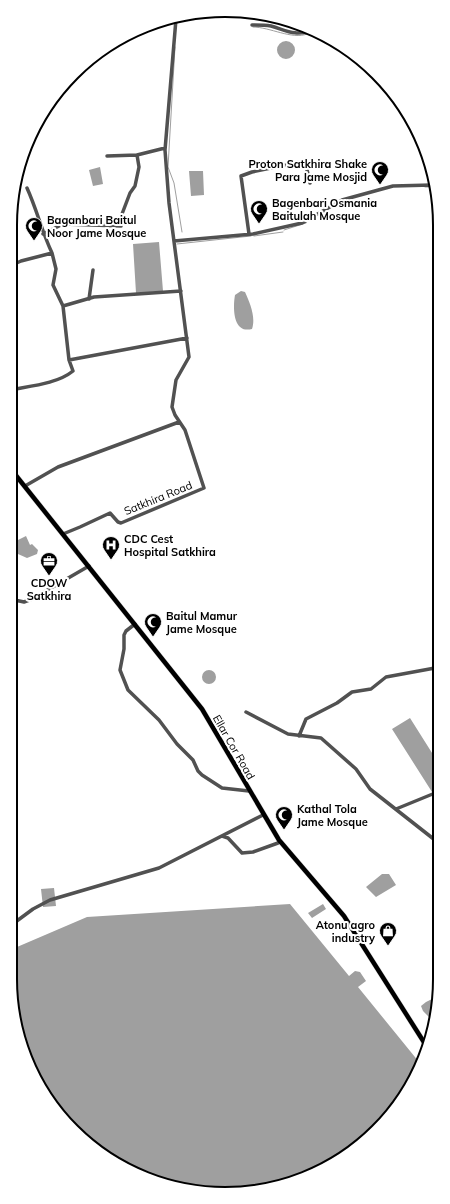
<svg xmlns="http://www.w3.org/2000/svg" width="450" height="1204" font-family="Mulish,sans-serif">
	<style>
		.water { fill: #9f9f9f }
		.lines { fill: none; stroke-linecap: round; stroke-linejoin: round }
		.stream { stroke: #9f9f9f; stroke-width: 1 }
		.major-casing { stroke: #dbdbdb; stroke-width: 5.5 }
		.minor { stroke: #515151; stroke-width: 3.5 }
		.major { stroke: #000; stroke-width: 4.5 }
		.labels { text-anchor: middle; stroke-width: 4; stroke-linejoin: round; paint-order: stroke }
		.poi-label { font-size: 11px; font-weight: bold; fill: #000; stroke: #fff; text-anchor: start }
		.street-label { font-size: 11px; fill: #000; stroke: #fff }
		.rim { fill: none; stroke: #000; stroke-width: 2 }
	</style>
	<rect width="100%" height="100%" fill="#fff"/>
	<path class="water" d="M277 50a9 9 0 1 1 18 0a9 9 0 1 1-18 0Z
		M 100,167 L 103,184 L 93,186 L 89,170 Z
		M 189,171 L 203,171 L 204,195 L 191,196 Z
		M 159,242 L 163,291 L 136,293 L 133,244 Z
		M 241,291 L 245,292 C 250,303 256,317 252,329 C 232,334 233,306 235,295 Z
		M 26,536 L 30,545 L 32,544 L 38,550 L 37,554 L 27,558 L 18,554 L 16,549 L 18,540 Z
		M202 677a7 7 0 1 1 14 0a7 7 0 1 1-14 0Z
		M 410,718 L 439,764 L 440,787 L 432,792 L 392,729 Z
		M 382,874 L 389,874 L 396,885 L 376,897 L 366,887 Z
		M 54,888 L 56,906 L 43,907 L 41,889 Z
		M 290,904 L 349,976 L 355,971 L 360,972 L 366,981 L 358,987 L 419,1062 L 396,1110 L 344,1158 L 267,1190 L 197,1192 L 118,1165 L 63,1121 L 21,1048 L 10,979 L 10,950 L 87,917 Z
		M 323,904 L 326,909 L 312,918 L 308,913 Z
		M 438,996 L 434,1022 L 423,1011 L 421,1006 L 426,1002 Z"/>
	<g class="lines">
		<path class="stream" d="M 253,27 C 270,27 292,40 307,34
			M 175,47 L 168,167 L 174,183 L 182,232
			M 425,187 L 432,187
			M 319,215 L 325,212
			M 284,230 L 306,223
			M 254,236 L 283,232
			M 177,244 L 251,236"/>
		<defs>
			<path id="major" d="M 10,468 L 202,709 L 279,840 L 344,916 L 427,1047"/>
		</defs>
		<use href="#major" class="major-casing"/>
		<path class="minor" d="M 252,25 C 258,25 265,25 271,26 C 288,31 294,36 312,31
			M 137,155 L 165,148
			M 43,234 L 63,224 L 121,226 L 122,214 L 130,193 L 135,186 L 139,167 L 137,155 L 107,156
			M 249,234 L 241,176 L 252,172 L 305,161 L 310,183
			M 174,241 L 253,234 L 302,223 L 342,200 L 393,186 L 432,185 L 436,189
			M 52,253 L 56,269 L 53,285 L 63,306 L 94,297 L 181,291
			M 10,266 L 21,261 L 52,253 C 42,232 37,210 27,188
			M 89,299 L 93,270
			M 69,360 L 187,338
			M 10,390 C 30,386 57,384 73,371 L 69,360 L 63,306
			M 25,486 L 58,467 L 179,422
			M 63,534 L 80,527 L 110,513 L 118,522 L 121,523 L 204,488 L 185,430 L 175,415 L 172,407 L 176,380 L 189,357 L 169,203 L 165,150 L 176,19
			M 10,599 L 24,602 L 32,599 L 89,566
			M 135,624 L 126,631 L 124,635 L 124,649 L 120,670 L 128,690 L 159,720 L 177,744 L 193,760 L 198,771 L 202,775 L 222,788 L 249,791
			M 246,712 L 288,734 L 321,738 L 356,769 L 370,789 L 440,844
			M 299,736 L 306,719 L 337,703 L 352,692 L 371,689 L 386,677 L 435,668 L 439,665
			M 396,809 L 440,791
			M 222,836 L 228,838 L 242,853 L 253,852 L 278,843
			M 10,926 L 33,909 L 50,900 L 159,868 L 263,815"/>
		<use href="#major" class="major"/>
	</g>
	<defs>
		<symbol id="mosque-pin" viewBox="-11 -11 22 30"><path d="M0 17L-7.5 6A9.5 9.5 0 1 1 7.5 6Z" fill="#000" stroke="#fff"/><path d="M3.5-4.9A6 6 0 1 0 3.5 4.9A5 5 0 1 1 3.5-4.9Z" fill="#fff"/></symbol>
		<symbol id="hospital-pin" viewBox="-11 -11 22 30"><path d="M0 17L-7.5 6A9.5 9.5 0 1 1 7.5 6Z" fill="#000" stroke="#fff"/><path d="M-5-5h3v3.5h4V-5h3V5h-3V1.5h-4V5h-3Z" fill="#fff"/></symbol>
		<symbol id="office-pin" viewBox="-11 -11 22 30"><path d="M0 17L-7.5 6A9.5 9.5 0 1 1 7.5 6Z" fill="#000" stroke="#fff"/><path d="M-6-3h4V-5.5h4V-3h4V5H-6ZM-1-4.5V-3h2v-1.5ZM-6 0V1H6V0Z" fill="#fff"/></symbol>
		<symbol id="shop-pin" viewBox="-11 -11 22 30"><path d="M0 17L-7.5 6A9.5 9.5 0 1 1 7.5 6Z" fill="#000" stroke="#fff"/><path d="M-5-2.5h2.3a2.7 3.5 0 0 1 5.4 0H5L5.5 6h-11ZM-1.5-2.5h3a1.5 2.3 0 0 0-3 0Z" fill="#fff"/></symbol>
	</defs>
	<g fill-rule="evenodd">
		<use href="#mosque-pin" x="370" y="160" width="20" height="27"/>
		<use href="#mosque-pin" x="249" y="199" width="20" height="27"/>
		<use href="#mosque-pin" x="24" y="216" width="20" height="27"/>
		<use href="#hospital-pin" x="101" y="535" width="20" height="27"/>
		<use href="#office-pin" x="39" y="551" width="20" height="27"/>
		<use href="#mosque-pin" x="143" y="612" width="20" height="27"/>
		<use href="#mosque-pin" x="274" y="805" width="20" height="27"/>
		<use href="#shop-pin" x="378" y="921" width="20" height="27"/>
	</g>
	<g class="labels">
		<g class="poi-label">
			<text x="367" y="168" text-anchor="end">Proton Satkhira Shake<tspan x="367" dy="13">Para Jame Mosjid</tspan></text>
			<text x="272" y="207">Bagenbari Osmania<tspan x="272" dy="13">Baitulah Mosque</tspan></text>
			<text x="47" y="224">Baganbari Baitul<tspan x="47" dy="13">Noor Jame Mosque</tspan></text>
			<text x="124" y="543">CDC Cest<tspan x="124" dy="13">Hospital Satkhira</tspan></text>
			<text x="49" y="587" text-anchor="middle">CDOW<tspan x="49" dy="13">Satkhira</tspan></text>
			<text x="166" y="620">Baitul Mamur<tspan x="166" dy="13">Jame Mosque</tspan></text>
			<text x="297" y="813">Kathal Tola<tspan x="297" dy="13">Jame Mosque</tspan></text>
			<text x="375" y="929" text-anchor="end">Atonu agro<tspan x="375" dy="13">industry</tspan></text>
		</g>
		<g class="street-label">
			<text transform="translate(158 498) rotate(-22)" y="4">Satkhira Road</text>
			<text transform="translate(234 747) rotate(60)" y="4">Ellar Cor Road</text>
		</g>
	</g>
	<path d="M0 0H450V1204H0ZM225 17H225A208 208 0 0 1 433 225V979A208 208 0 0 1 225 1187H225A208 208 0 0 1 17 979V225A208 208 0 0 1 225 17Z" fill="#fff" fill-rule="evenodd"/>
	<path class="rim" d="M225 17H225A208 208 0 0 1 433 225V979A208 208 0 0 1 225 1187H225A208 208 0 0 1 17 979V225A208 208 0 0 1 225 17Z"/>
</svg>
